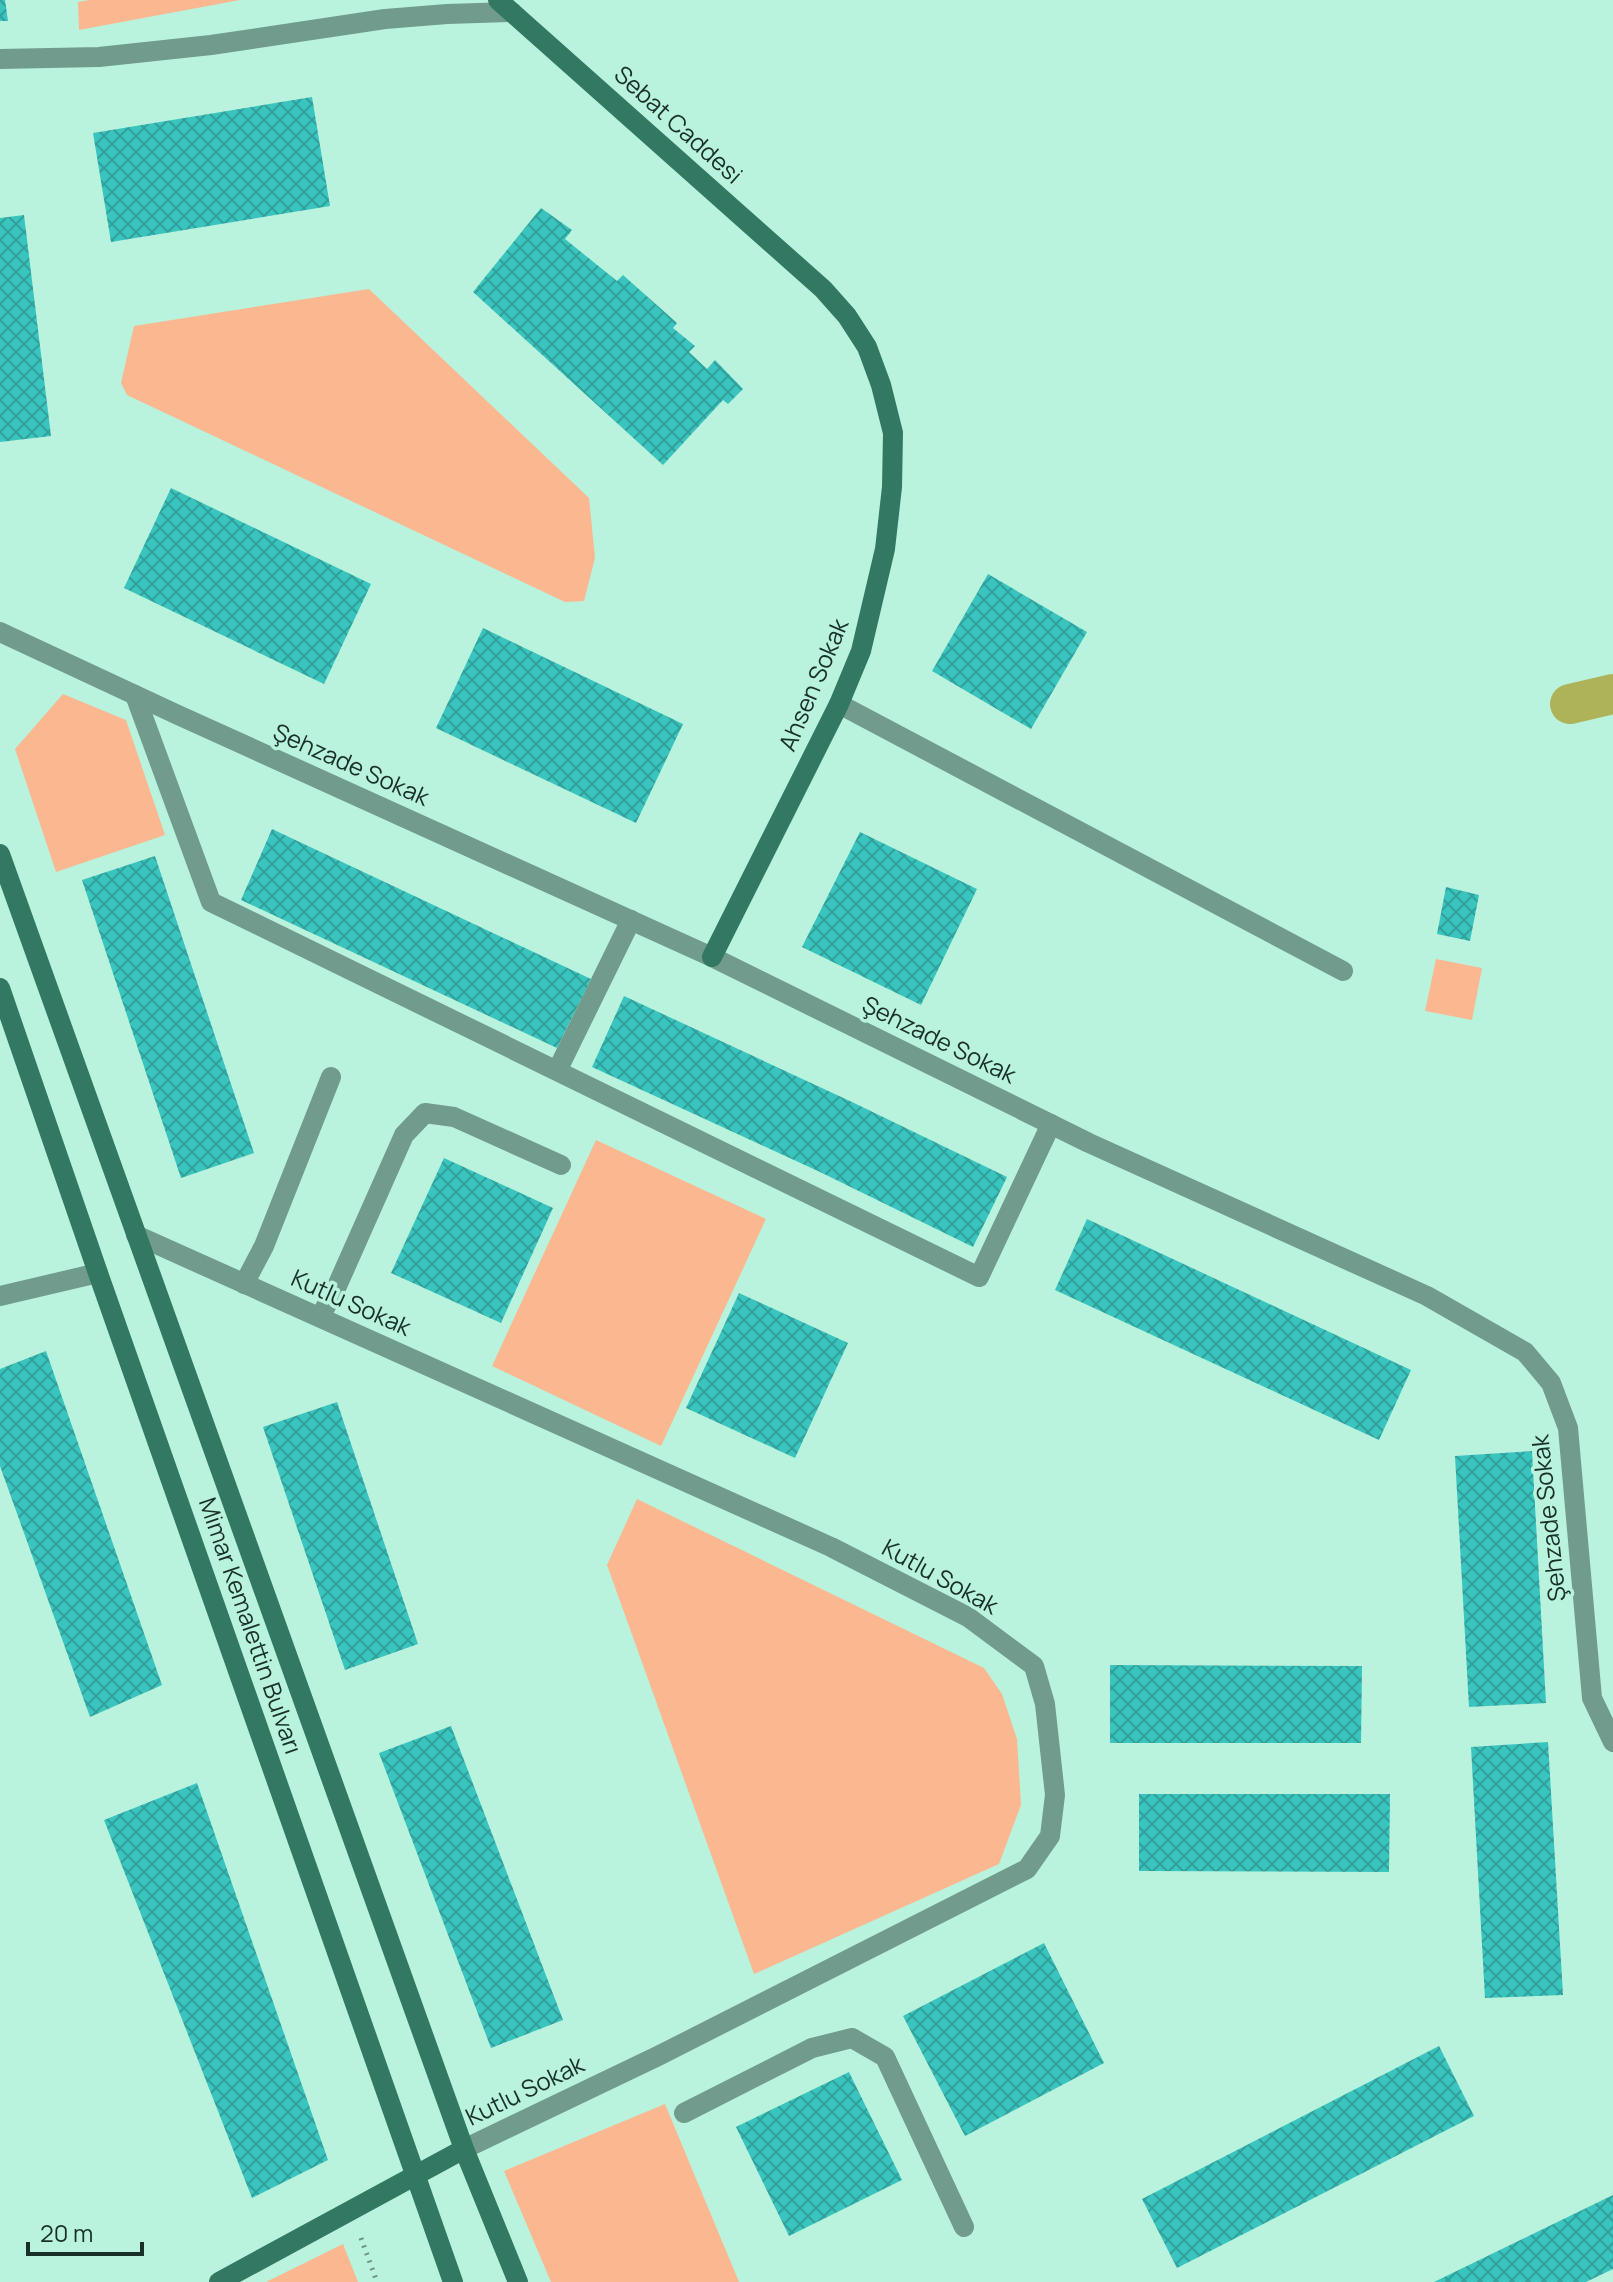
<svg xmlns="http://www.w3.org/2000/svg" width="1613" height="2282" font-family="Manrope,sans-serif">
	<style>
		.green { fill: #fbb78f }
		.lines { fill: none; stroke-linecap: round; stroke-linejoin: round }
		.canal { stroke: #aeb258; stroke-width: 40 }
		.building { fill: url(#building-cross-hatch) }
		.path { stroke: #6b9486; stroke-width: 5; stroke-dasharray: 2 6; stroke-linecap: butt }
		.lane { stroke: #719b8c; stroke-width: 20 }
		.street { stroke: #719b8c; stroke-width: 20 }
		.secondary { stroke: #327863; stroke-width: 20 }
		.labels { text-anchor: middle; stroke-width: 7; stroke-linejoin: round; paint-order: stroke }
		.street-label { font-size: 24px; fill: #193029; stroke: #b9f3de }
	</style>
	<defs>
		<pattern id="building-cross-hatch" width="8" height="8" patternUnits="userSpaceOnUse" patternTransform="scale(2)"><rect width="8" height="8" fill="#3ac4be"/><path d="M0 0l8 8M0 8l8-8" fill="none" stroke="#30a09a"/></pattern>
	</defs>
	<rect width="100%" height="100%" fill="#b9f3de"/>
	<path class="green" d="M 89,0 L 240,0 L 79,30 L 78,2 Z
		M 369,289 L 589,498 L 595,558 L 584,601 L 565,602 L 127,395 L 121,383 L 134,326 Z
		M 63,694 L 126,720 L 165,835 L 56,872 L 15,749 Z
		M 1436,959 L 1482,968 L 1472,1020 L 1425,1011 Z
		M 596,1140 L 766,1219 L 661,1446 L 492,1366 Z
		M 637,1499 L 984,1668 L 1002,1694 L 1017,1739 L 1021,1805 L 999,1864 L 754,1974 L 607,1565 Z
		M 665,2104 L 739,2282 L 551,2282 L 504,2171 Z
		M 343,2244 L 358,2282 L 266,2282 Z"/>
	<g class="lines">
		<path class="canal" d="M 1570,704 L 1613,694"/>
	</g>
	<path class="building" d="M 0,0 L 5,0 L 8,21 L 0,21 Z
		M 312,97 L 330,206 L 111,242 L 93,133 Z
		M 541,208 L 572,230 L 565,239 L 617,281 L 623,275 L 677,323 L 673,328 L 695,346 L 689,352 L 707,369 L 715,360 L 743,389 L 728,404 L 723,400 L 663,465 L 473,292 Z
		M 24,215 L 51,436 L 0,442 L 0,218 Z
		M 171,488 L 371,584 L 324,684 L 124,588 Z
		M 988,574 L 1087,632 L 1031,729 L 932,671 Z
		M 483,628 L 683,724 L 636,823 L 436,728 Z
		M 272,829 L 591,979 L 557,1048 L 241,900 Z
		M 860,832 L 977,889 L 921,1005 L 802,947 Z
		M 155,856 L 254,1153 L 181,1178 L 82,880 Z
		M 1446,887 L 1479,895 L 1470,941 L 1437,934 Z
		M 624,996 L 852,1102 L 1007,1177 L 973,1247 L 820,1172 L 592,1067 Z
		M 444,1158 L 553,1208 L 501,1323 L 391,1273 Z
		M 1087,1219 L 1411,1370 L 1379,1440 L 1055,1290 Z
		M 739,1293 L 848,1343 L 795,1458 L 686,1408 Z
		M 46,1351 L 162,1685 L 90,1717 L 0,1466 L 0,1369 Z
		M 337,1402 L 418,1644 L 345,1670 L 263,1427 Z
		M 1532,1451 L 1546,1703 L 1469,1707 L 1455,1456 Z
		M 1110,1665 L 1362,1666 L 1361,1743 L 1110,1743 Z
		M 451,1726 L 563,2020 L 491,2048 L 379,1753 Z
		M 1548,1742 L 1563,1995 L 1485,1998 L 1471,1747 Z
		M 197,1783 L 328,2160 L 252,2198 L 104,1820 Z
		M 1139,1794 L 1390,1794 L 1389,1872 L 1139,1871 Z
		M 1044,1943 L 1104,2063 L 965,2136 L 903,2016 Z
		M 1439,2046 L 1474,2116 L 1177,2268 L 1142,2199 Z
		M 849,2072 L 902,2180 L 789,2236 L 736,2127 Z
		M 1613,2195 L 1613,2269 L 1586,2282 L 1434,2282 Z"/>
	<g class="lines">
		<path class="path" d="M 361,2238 L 377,2282"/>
		<path class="lane" d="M 135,695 L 211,902 L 979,1277 L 1051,1124
			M 557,1071 L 631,920
			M 244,1284 L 264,1246 L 331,1077
			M 320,1317 L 337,1286 L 404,1135 L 425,1113 L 454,1117 L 561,1165
			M 684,2113 L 812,2048 L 852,2038 L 885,2057 L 964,2227"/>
		<path class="street" d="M 0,59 L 99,57 L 211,45 L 385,19 L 447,14 L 512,12
			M 0,632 L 178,715 L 712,957 L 1089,1143 L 1427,1296 L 1525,1352 L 1551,1383 L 1568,1428 L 1592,1698 L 1613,1742
			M 839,704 L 1343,971
			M 136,1235 L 831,1547 L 968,1617 L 1034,1666 L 1045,1704 L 1055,1795 L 1050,1836 L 1027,1869 L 658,2056 L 464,2149
			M 0,1296 L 98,1273"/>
		<path class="secondary" d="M 498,0 L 823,289 L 847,316 L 867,347 L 881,385 L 893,433 L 892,487 L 885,549 L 861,651 L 839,704 L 712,957
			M 0,854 L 464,2149 L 518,2282
			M 0,988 L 98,1273 L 453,2282
			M 219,2282 L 464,2149"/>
	</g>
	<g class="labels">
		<g class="street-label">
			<text transform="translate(678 125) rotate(42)" y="8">Sebat Caddesi</text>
			<text transform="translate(814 685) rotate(-67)" y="8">Ahsen Sokak</text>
			<text transform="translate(351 765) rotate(24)" y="8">Şehzade Sokak</text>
			<text transform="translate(939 1040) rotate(26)" y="8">Şehzade Sokak</text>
			<text transform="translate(351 1303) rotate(24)" y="8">Kutlu Sokak</text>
			<text transform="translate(1549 1518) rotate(-96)" y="8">Şehzade Sokak</text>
			<text transform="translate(940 1577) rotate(29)" y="8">Kutlu Sokak</text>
			<text transform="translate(250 1626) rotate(71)" y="8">Mimar Kemalettin Bulvarı</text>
			<text transform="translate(525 2091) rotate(-26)" y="8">Kutlu Sokak</text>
		</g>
	</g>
	<path d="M28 2242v12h114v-12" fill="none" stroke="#193029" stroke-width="4"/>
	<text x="40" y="2242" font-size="24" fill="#193029" stroke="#b9f3de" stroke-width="6" paint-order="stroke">20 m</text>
</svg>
